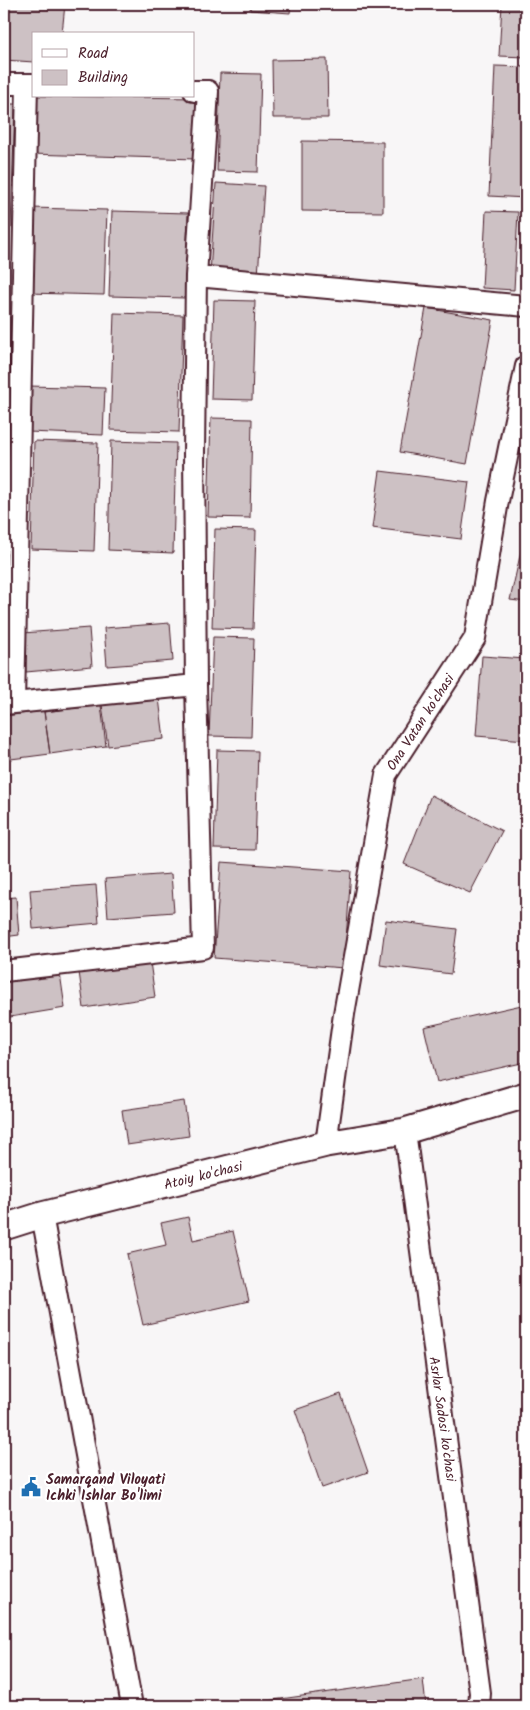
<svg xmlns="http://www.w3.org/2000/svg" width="530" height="1710" font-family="Kalam,sans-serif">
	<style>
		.building { fill: #cdc1c4; stroke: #4a1f2b }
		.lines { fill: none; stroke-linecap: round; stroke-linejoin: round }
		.minor-casing { stroke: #4a1f2b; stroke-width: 24 }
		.tertiary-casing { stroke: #4a1f2b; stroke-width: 29 }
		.minor { stroke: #fff; stroke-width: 20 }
		.tertiary { stroke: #fff; stroke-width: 25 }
		.labels { text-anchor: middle; stroke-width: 4.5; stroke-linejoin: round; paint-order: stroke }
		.street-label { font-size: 14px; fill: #4a1f2b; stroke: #fff }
		.poi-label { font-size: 14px; font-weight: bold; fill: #4a1f2b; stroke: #fff; text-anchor: start }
	</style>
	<rect width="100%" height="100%" fill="#f8f6f7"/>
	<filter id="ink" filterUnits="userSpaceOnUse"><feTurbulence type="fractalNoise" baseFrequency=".02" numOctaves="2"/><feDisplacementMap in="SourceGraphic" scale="10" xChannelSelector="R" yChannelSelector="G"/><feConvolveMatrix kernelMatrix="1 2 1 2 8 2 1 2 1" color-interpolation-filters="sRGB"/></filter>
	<g filter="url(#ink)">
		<path class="building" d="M 4,4 L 65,4 L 62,34 L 34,34 L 34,62 L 4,60 Z
			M 251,4 L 291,4 L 290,13 L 250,10 Z
			M 502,4 L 526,4 L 526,57 L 499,56 Z
			M 327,59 L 328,118 L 273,118 L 272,60 Z
			M 495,66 L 526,67 L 526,198 L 489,196 Z
			M 220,73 L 261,74 L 258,172 L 217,171 Z
			M 34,96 L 198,98 L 196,159 L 30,154 Z
			M 4,104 L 15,104 L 11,228 L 4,228 Z
			M 302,141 L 383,142 L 383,212 L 302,211 Z
			M 216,183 L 264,186 L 258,276 L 210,273 Z
			M 31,208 L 107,210 L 104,295 L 28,293 Z
			M 112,211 L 188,213 L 185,298 L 109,296 Z
			M 486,211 L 518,212 L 514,290 L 482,288 Z
			M 214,300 L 255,301 L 252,400 L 211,399 Z
			M 426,308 L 493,320 L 467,464 L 400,452 Z
			M 114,313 L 183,315 L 179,432 L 110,430 Z
			M 29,386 L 105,388 L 103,435 L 28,432 Z
			M 211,418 L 252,419 L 250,518 L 208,517 Z
			M 34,441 L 98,443 L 94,551 L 31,549 Z
			M 111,441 L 176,443 L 173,553 L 108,550 Z
			M 380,471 L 469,482 L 461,539 L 372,528 Z
			M 215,529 L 256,530 L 253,629 L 212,628 Z
			M 526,529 L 526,602 L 510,600 Z
			M 170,623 L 173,661 L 107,666 L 104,628 Z
			M 89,628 L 92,666 L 26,672 L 23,633 Z
			M 4,636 L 8,674 L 4,674 Z
			M 213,637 L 254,638 L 251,737 L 209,736 Z
			M 482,656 L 526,659 L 526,740 L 476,736 Z
			M 159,698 L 164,739 L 108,746 L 102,705 Z
			M 101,705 L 106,746 L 50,754 L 44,712 Z
			M 44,711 L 50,754 L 11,759 L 5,716 Z
			M 4,716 L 5,716 L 11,757 L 4,758 Z
			M 217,750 L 258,751 L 255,850 L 214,849 Z
			M 431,795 L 502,831 L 470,893 L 404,864 Z
			M 221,862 L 351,871 L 344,968 L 214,958 Z
			M 171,874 L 174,912 L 108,917 L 105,879 Z
			M 96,885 L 99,923 L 33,929 L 30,890 Z
			M 16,897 L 19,935 L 4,937 L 4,898 Z
			M 386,920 L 457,929 L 451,974 L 380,965 Z
			M 150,962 L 155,997 L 84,1008 L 79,972 Z
			M 60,973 L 65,1008 L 4,1018 L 4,981 Z
			M 526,1004 L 526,1062 L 437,1082 L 424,1027 Z
			M 184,1101 L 189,1136 L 127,1145 L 122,1110 Z
			M 188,1217 L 193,1240 L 233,1231 L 249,1301 L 143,1325 L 127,1254 L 166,1245 L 161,1223 Z
			M 341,1394 L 368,1472 L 322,1488 L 295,1410 Z
			M 423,1679 L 426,1706 L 252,1706 L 252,1703 Z"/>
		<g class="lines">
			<defs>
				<path id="minor" d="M 4,84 L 34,84
					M 196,276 L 526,306
					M 14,703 L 27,84
					M 4,704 L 196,685
					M 4,971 L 203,948 L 196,685 L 194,453 L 196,276 L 208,91 L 194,91
					M 405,1131 L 480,1693 L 479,1706
					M 326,1144 L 344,1014 L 386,775 L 475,638 L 498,501 L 526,366
					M 42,1215 L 132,1706"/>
				<path id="tertiary" d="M 4,1227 L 42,1215 L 326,1144 L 405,1131 L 526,1095"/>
			</defs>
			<use href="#minor" class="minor-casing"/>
			<use href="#tertiary" class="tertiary-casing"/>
			<use href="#minor" class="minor"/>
			<use href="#tertiary" class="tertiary"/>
		</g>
	</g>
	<defs>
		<symbol id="civic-bare" viewBox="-9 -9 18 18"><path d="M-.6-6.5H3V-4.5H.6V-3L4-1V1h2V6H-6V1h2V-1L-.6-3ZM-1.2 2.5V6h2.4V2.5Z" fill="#1f6fb2" stroke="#fff" stroke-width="2.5" paint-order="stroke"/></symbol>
	</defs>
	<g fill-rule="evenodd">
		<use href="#civic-bare" x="17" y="1473" width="28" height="28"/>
	</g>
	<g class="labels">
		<g class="street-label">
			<text transform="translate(420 722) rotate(-57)" y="5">Ona Vatan ko'chasi</text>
			<text transform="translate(203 1175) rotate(-14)" y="5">Atoiy ko'chasi</text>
			<text transform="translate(443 1419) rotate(82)" y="5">Asrlar Sadosi ko'chasi</text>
		</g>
		<g class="poi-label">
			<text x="46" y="1484">Samarqand Viloyati<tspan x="46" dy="16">Ichki Ishlar Bo'limi</tspan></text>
		</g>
	</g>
	<rect width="530" height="1710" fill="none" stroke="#fff" stroke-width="20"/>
	<rect x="10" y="10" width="510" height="1690" fill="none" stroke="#4a1f2b" stroke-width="2" filter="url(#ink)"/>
	<rect x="32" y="32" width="162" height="65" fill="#ffffff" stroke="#b7a5aa"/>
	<rect x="42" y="49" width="25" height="8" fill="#ffffff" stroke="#b7a5aa"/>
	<text x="78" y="58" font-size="15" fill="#4a1f2b">Road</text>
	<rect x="42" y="70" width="25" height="15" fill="#cdc1c4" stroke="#b7a5aa"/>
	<text x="78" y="82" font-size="15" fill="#4a1f2b">Building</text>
</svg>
